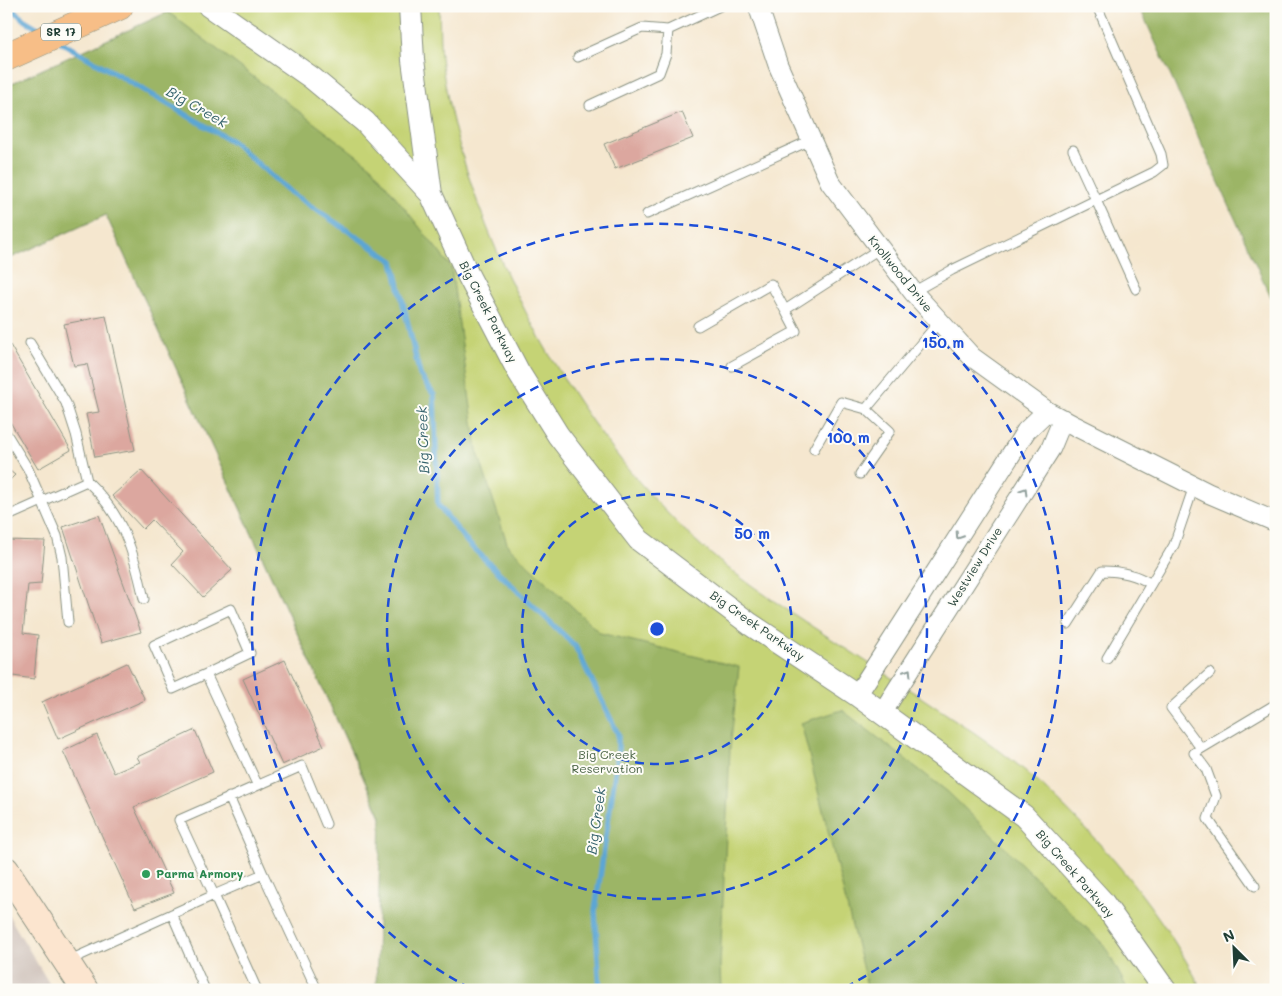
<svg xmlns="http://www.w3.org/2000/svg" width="1282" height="996" font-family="Mali,sans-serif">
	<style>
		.industrial { fill: #cec1b9 }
		.green { fill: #c5d375; stroke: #728854 }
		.forest { fill: #9cb566; stroke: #5e794d }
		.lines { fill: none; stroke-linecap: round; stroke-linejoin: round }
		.stream { stroke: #5ca6d4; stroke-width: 5.5 }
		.building { fill: #dca79f }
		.service-casing { stroke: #8a9282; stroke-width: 11 }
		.minor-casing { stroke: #8a9282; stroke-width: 21 }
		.tertiary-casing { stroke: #8a9282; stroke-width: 24 }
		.secondary-casing { stroke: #8a9282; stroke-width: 28 }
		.primary-casing { stroke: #8a9282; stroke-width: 29 }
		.service { stroke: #fff; stroke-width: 9 }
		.minor { stroke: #fff; stroke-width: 19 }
		.tertiary { stroke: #fff; stroke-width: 22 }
		.secondary { stroke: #fce5cf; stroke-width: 26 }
		.primary { stroke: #f7be87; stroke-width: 28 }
		.oneway { stroke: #8f9e9a }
		.ring { fill: none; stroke: #1d4ed8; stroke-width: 2.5; stroke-dasharray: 9 6 }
		.leisure-dot { fill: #2e9e5b; stroke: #fdfcf7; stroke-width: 2 }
		.labels { text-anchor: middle; stroke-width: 4; stroke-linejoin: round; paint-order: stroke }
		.shield { fill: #fdfcf7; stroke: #62766e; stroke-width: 1 }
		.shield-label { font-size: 11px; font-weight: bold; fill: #1f3d34 }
		.street-label { font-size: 12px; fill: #1f3d34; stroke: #fdfcf7 }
		.park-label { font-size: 12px; fill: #486244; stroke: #fdfcf7 }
		.leisure-label { font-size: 12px; font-weight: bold; fill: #27864d; stroke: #fdfcf7; text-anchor: start }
		.water-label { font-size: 14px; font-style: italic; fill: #34626c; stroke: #fdfcf7 }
		.centre { fill: #1d4ed8; stroke: #fdfcf7; stroke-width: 2.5 }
		.ring-label { font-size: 15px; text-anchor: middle; font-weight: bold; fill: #1d4ed8; stroke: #fdfcf7; stroke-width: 4; stroke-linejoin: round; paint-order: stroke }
	</style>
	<rect width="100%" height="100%" fill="#fdfcf7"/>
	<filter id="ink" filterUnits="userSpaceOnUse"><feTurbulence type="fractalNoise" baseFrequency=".02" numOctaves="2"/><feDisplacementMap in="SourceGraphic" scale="10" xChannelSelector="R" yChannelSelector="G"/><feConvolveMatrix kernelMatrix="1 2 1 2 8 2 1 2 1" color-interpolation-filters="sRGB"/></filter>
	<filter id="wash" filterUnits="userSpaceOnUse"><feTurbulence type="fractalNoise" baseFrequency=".0096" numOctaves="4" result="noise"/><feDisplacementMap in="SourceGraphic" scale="20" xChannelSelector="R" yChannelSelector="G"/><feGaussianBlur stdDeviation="1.12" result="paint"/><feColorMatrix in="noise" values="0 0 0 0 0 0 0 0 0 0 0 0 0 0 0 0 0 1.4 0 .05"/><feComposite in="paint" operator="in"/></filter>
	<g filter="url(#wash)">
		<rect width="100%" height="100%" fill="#f5e7cf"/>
		<path class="industrial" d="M 6,911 L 53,990 L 6,990 Z"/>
		<path class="green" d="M 181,6 L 439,6 C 440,25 439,46 442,65 C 468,245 594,473 744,580 C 804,623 867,661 928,702 C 966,727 1005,752 1038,782 C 1104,843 1161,910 1202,990 L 460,990 L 106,215 L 6,260 L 6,86 Z"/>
		<path class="forest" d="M 1139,6 L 1276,6 L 1276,309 Z
			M 168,12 L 372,167 L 451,267 L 477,450 L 508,546 L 600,633 L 739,667 L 730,749 L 720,965 L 721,990 L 376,990 L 381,816 L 106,215 L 6,260 L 6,86 Z
			M 842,710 L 948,792 L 1104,945 L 1128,990 L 868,990 L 801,723 Z"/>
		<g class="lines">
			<path class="stream" d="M 10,6 L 23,19 L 43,31
				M 61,42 L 233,142 L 290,192 L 393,261 L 420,375 L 434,395 L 438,505 L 468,543 L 575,646 L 618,734 L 618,753 L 595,911 L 600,990"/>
		</g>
		<g id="blocks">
			<path class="building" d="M 682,112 L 693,138 L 615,169 L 604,144 Z
				M 106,316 L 135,450 L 95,457 L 86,414 L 99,412 L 87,364 L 74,366 L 64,324 Z
				M 10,345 L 71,450 L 38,469 L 6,415 L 6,347 Z
				M 6,468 L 15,475 L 6,484 Z
				M 141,470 L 232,570 L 203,597 L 172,564 L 183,552 L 152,520 L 143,529 L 112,496 Z
				M 99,515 L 141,632 L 101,643 L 63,527 Z
				M 6,540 L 45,541 L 41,584 L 28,585 L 23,633 L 38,635 L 34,679 L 6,675 Z
				M 285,660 L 324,746 L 282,765 L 243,679 Z
				M 127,663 L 145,700 L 58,739 L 42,702 Z
				M 195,730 L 213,772 L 134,807 L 174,893 L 135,908 L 63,751 L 97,735 L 114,773 L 140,762 L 137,757 Z"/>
		</g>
	</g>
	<g filter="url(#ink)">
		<use href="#blocks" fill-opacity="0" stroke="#8a9282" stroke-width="1"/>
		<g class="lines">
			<defs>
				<path id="service" d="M 1097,6 L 1161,154 L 1163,165 L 1154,172 L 1096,200 L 1136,289
					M 578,57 L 642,28 L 668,30 L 720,6
					M 590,105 L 659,73 L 666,54 L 668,30
					M 647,214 L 811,140
					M 913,292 L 952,270 L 1096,200 L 1073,150
					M 698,326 L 771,284 L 785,310 L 879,249
					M 30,343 L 66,403 L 76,434 L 87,481
					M 732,366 L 796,331 L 785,310
					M 6,433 L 28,469 L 57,536 L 62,557 L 68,622
					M 814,449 L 841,402 L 866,409
					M 860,474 L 890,431 L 866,409 L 939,322
					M 6,517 L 87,481 C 123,515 134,552 144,599
					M 1068,624 L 1102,571 C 1120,571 1136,574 1151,584
					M 1107,658 L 1174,545 L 1194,486
					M 206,674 L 173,689 L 154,645 L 231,609 L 250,653 L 206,674 L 257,784
					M 1201,748 L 1171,708 L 1210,673
					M 229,797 L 263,874
					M 1255,886 L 1208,819 L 1216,796 L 1206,769 L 1194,753 L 1276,704
					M 172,914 L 205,990
					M 70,960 L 214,895 L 257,990
					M 317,990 L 263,874 L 214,895 L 179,820 L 302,766 L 326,824"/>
				<path id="minor" d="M 758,6 L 778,65 L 830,182 L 913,292 L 972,357 L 1047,411 L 1075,426 L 1208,493 L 1276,522
					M 857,695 L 1026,431 L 1047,411
					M 882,713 L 1051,448 L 1063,419"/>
				<path id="tertiary" d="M 209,6 L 312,78 L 365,122 L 431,194 L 468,275 L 518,371 L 558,435 L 639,540 L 750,624 L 857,695 L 1024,816 L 1102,901 L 1165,990
					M 410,6 L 413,60 L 431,194"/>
				<path id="secondary" d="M 6,870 L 85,990"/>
				<path id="primary" d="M 6,57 L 119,6"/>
			</defs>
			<use href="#service" class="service-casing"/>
			<use href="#minor" class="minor-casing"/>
			<use href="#tertiary" class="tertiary-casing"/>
			<use href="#secondary" class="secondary-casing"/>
			<use href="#primary" class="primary-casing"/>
			<use href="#service" class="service"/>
			<use href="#minor" class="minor"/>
			<use href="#tertiary" class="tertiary"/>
			<use href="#secondary" class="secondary"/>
			<use href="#primary" class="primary"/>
		</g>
		<defs><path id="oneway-chevron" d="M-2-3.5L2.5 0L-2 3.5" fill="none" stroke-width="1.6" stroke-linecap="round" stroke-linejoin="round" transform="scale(1.25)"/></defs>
		<g class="oneway">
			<use href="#oneway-chevron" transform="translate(1024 491) rotate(-58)"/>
			<use href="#oneway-chevron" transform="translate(959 536) rotate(123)"/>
			<use href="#oneway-chevron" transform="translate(908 672) rotate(-58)"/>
		</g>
	</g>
	<g class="ring">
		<circle cx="657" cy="629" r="135"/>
		<circle cx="657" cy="629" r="270"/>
		<path d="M470 988A405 405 0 1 1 844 988"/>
	</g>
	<circle class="leisure-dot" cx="146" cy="874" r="5"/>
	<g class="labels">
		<rect class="shield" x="41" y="23.5" width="40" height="17" rx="4"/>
		<g class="shield-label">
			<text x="61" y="36">SR 17</text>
		</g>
		<g class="street-label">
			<text transform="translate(900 274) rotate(51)" y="4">Knollwood Drive</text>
			<text transform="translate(488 312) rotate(63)" y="4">Big Creek Parkway</text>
			<text transform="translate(975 567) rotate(-58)" y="4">Westview Drive</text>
			<text transform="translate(757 626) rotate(35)" y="4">Big Creek Parkway</text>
			<text transform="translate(1075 874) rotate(49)" y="4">Big Creek Parkway</text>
		</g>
		<g class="park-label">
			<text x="607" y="759">Big Creek<tspan x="607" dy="14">Reservation</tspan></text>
		</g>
		<g class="leisure-label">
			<text x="156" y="878">Parma Armory</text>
		</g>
		<g class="water-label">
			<text transform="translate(197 107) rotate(30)" y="5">Big Creek</text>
			<text transform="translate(423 440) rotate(-92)" y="5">Big Creek</text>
			<text transform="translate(596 821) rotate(-82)" y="5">Big Creek</text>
		</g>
	</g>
	<circle cx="657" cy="629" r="8" class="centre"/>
	<g class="ring-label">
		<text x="943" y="348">150 m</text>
		<text x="848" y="443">100 m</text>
		<text x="752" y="539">50 m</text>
	</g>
	<rect width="1282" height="996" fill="none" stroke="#fdfcf7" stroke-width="25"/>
	<g transform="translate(1234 948) rotate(336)" stroke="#fdfcf7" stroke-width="4" paint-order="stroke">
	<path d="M0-4L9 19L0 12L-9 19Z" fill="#1f3d34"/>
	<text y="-8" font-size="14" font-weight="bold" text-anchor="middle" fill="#1f3d34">N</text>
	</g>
</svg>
